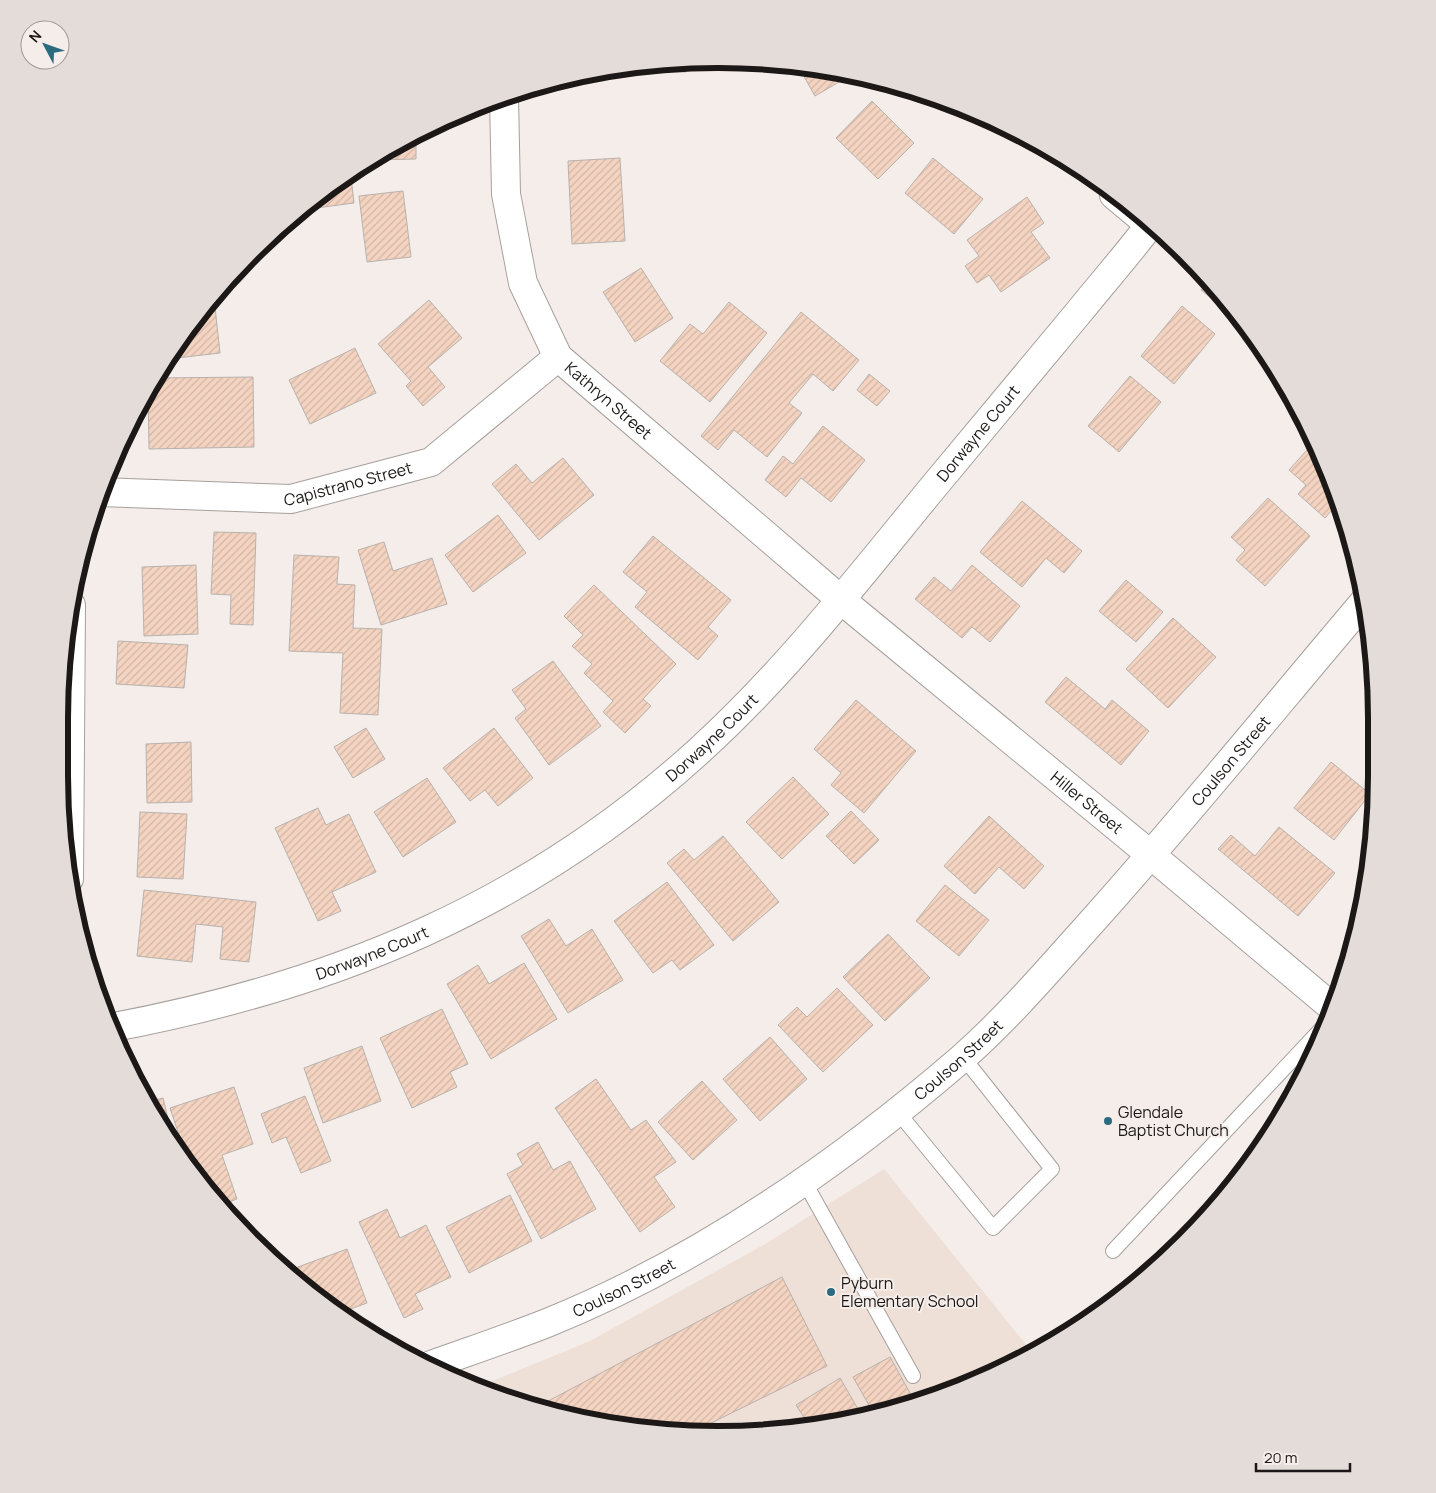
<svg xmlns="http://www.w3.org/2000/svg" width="1436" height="1493" font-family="Manrope,sans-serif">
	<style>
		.built { fill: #eedfd7 }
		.building { fill: url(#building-hatch); stroke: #b8b2ad }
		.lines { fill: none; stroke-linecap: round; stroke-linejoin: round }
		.service-casing { stroke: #a6a09c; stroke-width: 16 }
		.minor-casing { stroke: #a6a09c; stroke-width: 30 }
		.service { stroke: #fff; stroke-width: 14 }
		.minor { stroke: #fff; stroke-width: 28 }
		.poi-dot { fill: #2b6b7f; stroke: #f5ede9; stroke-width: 2 }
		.labels { text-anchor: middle; stroke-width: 4; stroke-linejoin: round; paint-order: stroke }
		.street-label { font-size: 16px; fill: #1b1817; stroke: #f5ede9 }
		.poi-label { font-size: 16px; fill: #1b1817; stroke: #f5ede9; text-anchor: start }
		.rim { fill: none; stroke: #1b1817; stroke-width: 6 }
	</style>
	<defs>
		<pattern id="building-hatch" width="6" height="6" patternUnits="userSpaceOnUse" patternTransform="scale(1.25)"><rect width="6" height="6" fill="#f4d4c1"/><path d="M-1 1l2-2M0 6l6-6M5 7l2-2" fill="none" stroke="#d1b5a5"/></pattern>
	</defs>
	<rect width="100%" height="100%" fill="#f5ede9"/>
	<path class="built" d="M 884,1169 L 1028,1347 L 1001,1370 L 889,1412 L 761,1433 L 632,1429 L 506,1399 L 478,1387 L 590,1341 L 767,1243 Z"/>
	<path class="building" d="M 675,60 L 686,61 L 686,72 L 640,71 L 641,66 Z
		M 797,64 L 804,64 L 851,75 L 815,96 Z
		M 872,101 L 914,143 L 878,179 L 836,138 Z
		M 416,133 L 416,159 L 373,160 Z
		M 620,158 L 625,241 L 572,244 L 568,161 Z
		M 933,158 L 983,199 L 954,234 L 905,193 Z
		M 351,177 L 354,203 L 309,209 L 308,203 L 316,195 L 344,178 Z
		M 403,191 L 411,257 L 367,262 L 359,196 Z
		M 1027,197 L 1044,223 L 1031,232 L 1050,258 L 1001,292 L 989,275 L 977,283 L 965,266 L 979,256 L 967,240 Z
		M 641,268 L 673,318 L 635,342 L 603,292 Z
		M 1208,281 L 1241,316 L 1244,322 L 1243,324 L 1201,290 Z
		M 429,300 L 462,338 L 428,367 L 445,387 L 423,406 L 406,386 L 411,381 L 378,344 Z
		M 729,302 L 767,333 L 710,402 L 660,361 L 690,324 L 703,334 Z
		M 1182,306 L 1215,334 L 1174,384 L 1141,356 Z
		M 215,307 L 220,353 L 168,359 L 204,308 Z
		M 801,312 L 859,360 L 833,391 L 813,374 L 789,403 L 802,413 L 767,457 L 734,430 L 718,450 L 701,436 Z
		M 355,348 L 376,393 L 310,424 L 289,380 Z
		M 869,374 L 890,391 L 877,406 L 857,390 Z
		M 1130,376 L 1161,402 L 1119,452 L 1088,426 Z
		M 253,377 L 254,447 L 149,449 L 148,387 L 154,378 Z
		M 823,426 L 865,460 L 831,502 L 801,478 L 786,497 L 765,480 L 783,456 L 793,464 Z
		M 1315,441 L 1338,503 L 1325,518 L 1298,494 L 1306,485 L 1289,470 Z
		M 563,458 L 594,495 L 539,540 L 492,484 L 516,464 L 532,483 Z
		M 1268,498 L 1310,536 L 1265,586 L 1236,560 L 1245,550 L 1231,537 Z
		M 1022,501 L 1082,551 L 1064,573 L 1046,558 L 1022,587 L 980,552 Z
		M 498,515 L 526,553 L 473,592 L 445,555 Z
		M 214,532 L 256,533 L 253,625 L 230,624 L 231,595 L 211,594 Z
		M 653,536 L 731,600 L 708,627 L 718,636 L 698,660 L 635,607 L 647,592 L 623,572 Z
		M 384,542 L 393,571 L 432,558 L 447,604 L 381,625 L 358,550 Z
		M 294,555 L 339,557 L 337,584 L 355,585 L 353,628 L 382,629 L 378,715 L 340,713 L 343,653 L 289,651 Z
		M 196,565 L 198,634 L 144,636 L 142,567 Z
		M 972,565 L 1020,606 L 990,642 L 972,627 L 962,638 L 915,599 L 934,577 L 951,591 Z
		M 1126,580 L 1163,612 L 1136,642 L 1099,611 Z
		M 594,585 L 676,664 L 643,699 L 651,706 L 625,733 L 603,712 L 613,701 L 584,673 L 592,664 L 572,646 L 583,635 L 564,616 Z
		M 1173,618 L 1216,657 L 1168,708 L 1126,669 Z
		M 118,641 L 188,645 L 184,688 L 116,684 Z
		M 553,661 L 601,726 L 549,765 L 515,718 L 526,709 L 512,690 Z
		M 1066,677 L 1105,709 L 1112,700 L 1149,731 L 1121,765 L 1045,702 Z
		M 856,700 L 916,751 L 864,813 L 831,785 L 841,773 L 814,749 Z
		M 366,728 L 385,759 L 353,778 L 334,747 Z
		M 494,728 L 533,778 L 498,806 L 485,790 L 470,801 L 443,768 Z
		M 191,742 L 192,802 L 147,803 L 146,744 Z
		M 1331,762 L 1370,794 L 1334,840 L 1294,808 Z
		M 793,777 L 829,814 L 782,859 L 746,822 Z
		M 427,778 L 456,822 L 403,857 L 374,812 Z
		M 318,808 L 326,825 L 349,814 L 376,872 L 332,892 L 341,911 L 318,921 L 275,828 Z
		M 851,811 L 879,840 L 854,864 L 826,836 Z
		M 140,812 L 187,814 L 183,879 L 137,877 Z
		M 989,816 L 1044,866 L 1024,889 L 999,867 L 975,894 L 944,866 Z
		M 1375,821 L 1373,837 L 1367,831 Z
		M 1279,827 L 1335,873 L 1298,916 L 1218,849 L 1231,835 L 1255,856 Z
		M 723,836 L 779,902 L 733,941 L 667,863 L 684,849 L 694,860 Z
		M 667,882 L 714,945 L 680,970 L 672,960 L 653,973 L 614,921 Z
		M 945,885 L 989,920 L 959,956 L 916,921 Z
		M 144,890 L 256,902 L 249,962 L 220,959 L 223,927 L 196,924 L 192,962 L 137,956 Z
		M 549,919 L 566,946 L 592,929 L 623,980 L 568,1013 L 521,936 Z
		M 1357,931 L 1355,946 L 1351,957 L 1342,949 Z
		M 888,934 L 930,978 L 885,1021 L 843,977 Z
		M 524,963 L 557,1019 L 491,1059 L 447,984 L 478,965 L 489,984 Z
		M 837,988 L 873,1025 L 823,1072 L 778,1025 L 797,1007 L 807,1017 Z
		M 442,1009 L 468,1064 L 450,1072 L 457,1087 L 412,1108 L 380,1038 Z
		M 770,1037 L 807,1079 L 760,1121 L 723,1079 Z
		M 362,1046 L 381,1101 L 323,1123 L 304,1068 Z
		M 596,1079 L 631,1130 L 646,1120 L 676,1162 L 654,1177 L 675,1207 L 640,1232 L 555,1108 Z
		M 702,1081 L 737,1120 L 693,1160 L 658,1122 Z
		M 234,1087 L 253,1144 L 222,1155 L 237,1199 L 221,1205 L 190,1168 L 170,1108 Z
		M 305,1096 L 331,1161 L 301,1173 L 286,1137 L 272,1143 L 261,1114 Z
		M 163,1098 L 173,1139 L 151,1101 Z
		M 538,1142 L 553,1170 L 570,1161 L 596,1209 L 541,1239 L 507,1174 L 523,1165 L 517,1154 Z
		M 510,1195 L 532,1241 L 469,1273 L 446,1227 Z
		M 387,1209 L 400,1238 L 426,1225 L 451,1277 L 415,1294 L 423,1309 L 404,1318 L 359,1222 Z
		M 347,1249 L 367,1303 L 342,1312 L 288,1274 L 287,1271 Z
		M 782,1277 L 827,1366 L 703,1427 L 718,1431 L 632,1429 L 537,1407 Z
		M 890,1357 L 915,1402 L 889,1412 L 874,1414 L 853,1377 Z
		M 840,1378 L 862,1416 L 809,1425 L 796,1405 Z"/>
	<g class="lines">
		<defs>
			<path id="service" d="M 897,1111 L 993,1228 L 1052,1169 L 963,1057
				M 804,1181 L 913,1376
				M 1113,1251 L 1324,1026"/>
			<g id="minor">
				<path id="s1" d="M 504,97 L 506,194 L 523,283 L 558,357 L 840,599 L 1151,855 L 1332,1007"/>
				<path d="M 1114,195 L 1150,225"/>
				<path id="s2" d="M 100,492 L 291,499 L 431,462 L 558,357"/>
				<path d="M 69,879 L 71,605"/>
				<path id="s3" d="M 109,1028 C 334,986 529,906 700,750 C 787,671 860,576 935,485 C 983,427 1031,369 1079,312 C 1103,282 1129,253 1152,222"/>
				<path id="s4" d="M 431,1365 C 470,1351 509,1338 547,1323 C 698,1262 838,1165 961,1059 C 1010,1016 1053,965 1097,916 C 1188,814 1275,707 1364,602"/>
			</g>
		</defs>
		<use href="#service" class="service-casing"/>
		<use href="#minor" class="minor-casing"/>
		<use href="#service" class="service"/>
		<use href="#minor" class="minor"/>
	</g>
	<g class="poi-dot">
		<circle cx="1108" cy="1121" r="5"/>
		<circle cx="831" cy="1292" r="5"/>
	</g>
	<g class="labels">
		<g class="street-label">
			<text dy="6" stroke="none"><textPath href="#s1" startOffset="336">Kathryn Street</textPath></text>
			<text dy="6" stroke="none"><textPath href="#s3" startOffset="1084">Dorwayne Court</textPath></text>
			<text dy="6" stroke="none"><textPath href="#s2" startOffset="250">Capistrano Street</textPath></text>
			<text dy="6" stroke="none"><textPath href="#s3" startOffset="679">Dorwayne Court</textPath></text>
			<text dy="6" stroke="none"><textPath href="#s4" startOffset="1019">Coulson Street</textPath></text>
			<text dy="6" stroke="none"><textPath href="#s1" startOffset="961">Hiller Street</textPath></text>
			<text dy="6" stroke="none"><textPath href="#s3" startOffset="274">Dorwayne Court</textPath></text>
			<text dy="6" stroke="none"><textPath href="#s4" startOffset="614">Coulson Street</textPath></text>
			<text dy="6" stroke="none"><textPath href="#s4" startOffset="208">Coulson Street</textPath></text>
		</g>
		<g class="poi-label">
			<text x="1118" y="1118">Glendale<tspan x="1118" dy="18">Baptist Church</tspan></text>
			<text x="841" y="1289">Pyburn<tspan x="841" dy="18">Elementary School</tspan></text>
		</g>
	</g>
	<path d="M0 0H1436V1493H0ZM718 68H718A650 650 0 0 1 1368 718V776A650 650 0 0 1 718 1426H718A650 650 0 0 1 68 776V718A650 650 0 0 1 718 68Z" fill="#e4dcd8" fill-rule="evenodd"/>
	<path class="rim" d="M718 68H718A650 650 0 0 1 1368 718V776A650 650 0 0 1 718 1426H718A650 650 0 0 1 68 776V718A650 650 0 0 1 718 68Z"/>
	<g transform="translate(45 45) rotate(311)"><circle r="24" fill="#f5ede9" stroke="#9e9895"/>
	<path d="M0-4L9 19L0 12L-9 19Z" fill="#2b6b7f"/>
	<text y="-8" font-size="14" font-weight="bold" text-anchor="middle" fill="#1b1817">N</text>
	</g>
	<path d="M1256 1463v8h94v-8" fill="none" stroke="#1b1817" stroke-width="2.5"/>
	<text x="1264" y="1463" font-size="15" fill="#1b1817" stroke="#f5ede9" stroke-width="4" paint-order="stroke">20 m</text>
</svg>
